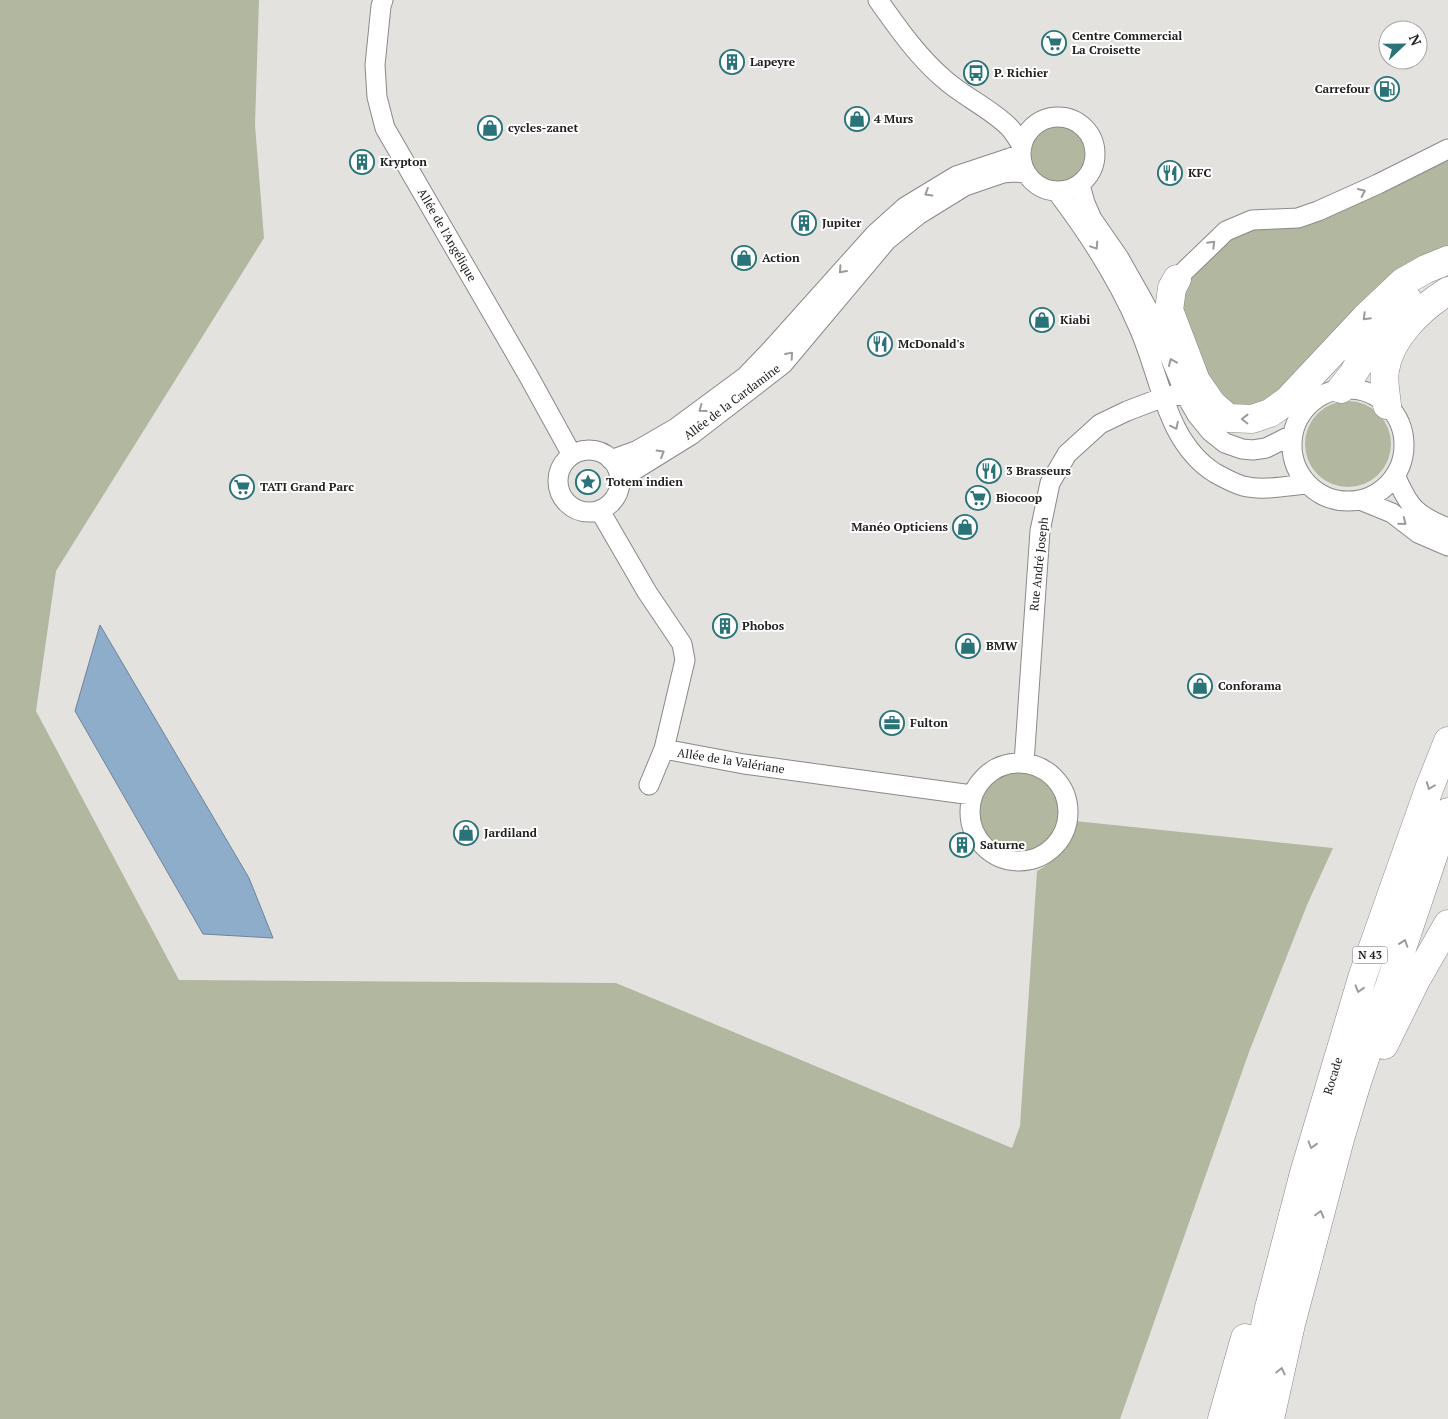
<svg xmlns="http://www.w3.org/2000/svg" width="1448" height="1419" font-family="'PT Serif',serif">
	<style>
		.green { fill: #b1b89f }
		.water { fill: #8eadcb; stroke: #6d8398 }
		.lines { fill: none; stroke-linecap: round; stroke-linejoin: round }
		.minor-casing { stroke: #8b8986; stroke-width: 21 }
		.highway-casing { stroke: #8b8986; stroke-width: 29 }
		.minor { stroke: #fff; stroke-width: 19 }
		.highway { stroke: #fff; stroke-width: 28 }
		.oneway { stroke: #9b9b9b }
		.labels { text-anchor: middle; stroke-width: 4; stroke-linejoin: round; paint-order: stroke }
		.shield { fill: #fff; stroke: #646463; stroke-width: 1 }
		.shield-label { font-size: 11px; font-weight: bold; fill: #212120 }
		.poi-label { font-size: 12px; font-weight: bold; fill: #212120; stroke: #fff; text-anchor: start }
		.street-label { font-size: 12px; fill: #212120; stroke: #fff }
	</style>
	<rect width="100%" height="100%" fill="#e4e2df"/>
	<path class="green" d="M 0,0 L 259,0 L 255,125 L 264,238 L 56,571 L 36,711 L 179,980 L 616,983 L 1012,1148 L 1020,1126 L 1037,871 C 1062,857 1067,848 1075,821 L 1333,848 L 1307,905 L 1249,1052 L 1120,1419 L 0,1419 Z
		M1031 154a28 28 0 1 1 56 0a28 28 0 1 1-56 0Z
		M 1448,159 L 1448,253 L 1279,402 L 1244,413 L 1212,397 L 1177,305 L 1191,277 L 1233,236 Z
		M1305 444a43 43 0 1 1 86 0a43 43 0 1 1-86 0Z
		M575 483a12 12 0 1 1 24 0a12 12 0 1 1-24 0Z
		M976 814a43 43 0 1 1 86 0a43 43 0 1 1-86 0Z"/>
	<path class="water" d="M 100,625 L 249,878 L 273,938 L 203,934 L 75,711 Z"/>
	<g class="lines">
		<defs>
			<path id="minor" d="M 383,0 L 381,6 L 375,65 L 377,97 L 385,128 L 528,375 L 572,455
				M 878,0 C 898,28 918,57 944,79 C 964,97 990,108 1009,127 C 1014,132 1018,139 1022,146
				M1021 154a37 37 0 1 1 74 0a37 37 0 1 1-74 0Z
				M 1080,185 L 1085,203 L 1092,219 L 1119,258 L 1141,297 L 1158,328 L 1186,396 L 1197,415 L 1210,431 L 1225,443 L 1242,449 L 1253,450 L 1266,448 L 1292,435
				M 1057,192 C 1089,234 1118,279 1139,328 C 1161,378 1166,442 1215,473 C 1224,478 1233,483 1243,486 C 1263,491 1286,486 1307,484
				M 1169,286 L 1226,231 L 1252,220 L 1298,218 L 1318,211 L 1378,184 L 1448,149
				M1292 445a56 56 0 1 1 112 0a56 56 0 1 1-112 0Z
				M558 481a31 31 0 1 1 62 0a31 31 0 1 1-62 0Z
				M 611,460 L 636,451 L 676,428 L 745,377 L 770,351 L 875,234 L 905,207 L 956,176 L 1010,158 L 1021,154
				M 1395,475 C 1409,507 1415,515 1448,528
				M 620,479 L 691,435 L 783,364 L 887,240 L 918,215 L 965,186 L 1003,173 L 1014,172 L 1026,173
				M 1360,500 L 1392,513 L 1418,533 L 1448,546
				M 600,511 L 647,592 L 682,644 L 685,660 L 664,749 L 744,764 L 972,795
				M970 812a49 49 0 1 1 98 0a49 49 0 1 1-98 0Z
				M 1024,763 L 1040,531 L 1050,483 L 1067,454 L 1100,424 L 1127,411 L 1164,397 L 1173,395 L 1186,396
				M 649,785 L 664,749"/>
			<path id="highway" d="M 1177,279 L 1172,288 L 1169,310 L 1196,381 L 1212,404 L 1228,418 L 1252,419 L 1270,413 L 1287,401 L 1365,318 L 1403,282 L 1426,269 L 1448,260
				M 1341,389 L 1353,374 L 1369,347 L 1391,316 L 1408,300
				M 1387,405 C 1386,394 1383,381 1385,370 C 1390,337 1421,308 1448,291
				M 1384,1045 L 1416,980 L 1448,924
				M 1222,1419 L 1245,1338
				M 1245,1419 L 1269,1308 L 1304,1173 L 1363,975 L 1429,789 L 1448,741
				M 1270,1419 L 1291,1324 L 1340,1139 L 1357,1082 L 1448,812"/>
		</defs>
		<use href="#minor" class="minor-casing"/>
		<use href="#highway" class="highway-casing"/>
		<use href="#minor" class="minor"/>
		<use href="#highway" class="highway"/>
	</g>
	<defs><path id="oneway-chevron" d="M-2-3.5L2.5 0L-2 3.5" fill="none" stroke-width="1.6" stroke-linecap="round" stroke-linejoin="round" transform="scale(1.25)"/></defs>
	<g class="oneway">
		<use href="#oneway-chevron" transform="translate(1362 192) rotate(-25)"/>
		<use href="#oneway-chevron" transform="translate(928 193) rotate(149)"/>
		<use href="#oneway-chevron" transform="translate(1212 244) rotate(-45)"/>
		<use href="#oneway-chevron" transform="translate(1095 246) rotate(56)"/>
		<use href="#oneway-chevron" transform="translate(842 270) rotate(132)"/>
		<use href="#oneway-chevron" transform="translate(1366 317) rotate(135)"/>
		<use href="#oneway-chevron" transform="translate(790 355) rotate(-49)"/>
		<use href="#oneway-chevron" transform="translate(1172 362) rotate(-113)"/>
		<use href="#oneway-chevron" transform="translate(702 409) rotate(144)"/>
		<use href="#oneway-chevron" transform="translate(1245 419) rotate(-179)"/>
		<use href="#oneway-chevron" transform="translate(1175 426) rotate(64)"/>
		<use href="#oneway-chevron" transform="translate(661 453) rotate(-31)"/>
		<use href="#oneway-chevron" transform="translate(1403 522) rotate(39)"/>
		<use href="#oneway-chevron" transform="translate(1430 786) rotate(111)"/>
		<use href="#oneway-chevron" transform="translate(1404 943) rotate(-71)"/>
		<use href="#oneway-chevron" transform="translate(1359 989) rotate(107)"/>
		<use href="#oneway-chevron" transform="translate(1312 1145) rotate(107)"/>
		<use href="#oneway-chevron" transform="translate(1320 1214) rotate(-75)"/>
		<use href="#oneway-chevron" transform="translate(1281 1371) rotate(-77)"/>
	</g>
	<defs>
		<symbol id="supermarket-ring" viewBox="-11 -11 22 22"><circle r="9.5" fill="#fff" stroke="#297379" stroke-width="1.5"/><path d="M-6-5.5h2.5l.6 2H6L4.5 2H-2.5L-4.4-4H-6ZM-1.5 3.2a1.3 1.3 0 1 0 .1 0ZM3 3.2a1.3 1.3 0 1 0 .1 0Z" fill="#297379"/></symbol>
		<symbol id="building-ring" viewBox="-11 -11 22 22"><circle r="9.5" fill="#fff" stroke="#297379" stroke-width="1.5"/><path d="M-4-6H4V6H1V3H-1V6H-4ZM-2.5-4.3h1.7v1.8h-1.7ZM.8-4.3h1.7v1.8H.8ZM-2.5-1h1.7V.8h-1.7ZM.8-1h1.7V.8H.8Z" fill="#297379"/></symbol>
		<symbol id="bus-ring" viewBox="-11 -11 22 22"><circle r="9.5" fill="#fff" stroke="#297379" stroke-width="1.5"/><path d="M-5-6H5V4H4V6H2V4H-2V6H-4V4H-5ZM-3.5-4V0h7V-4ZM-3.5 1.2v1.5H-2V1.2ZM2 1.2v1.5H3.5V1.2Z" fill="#297379"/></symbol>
		<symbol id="fuel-ring" viewBox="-11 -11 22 22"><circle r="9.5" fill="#fff" stroke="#297379" stroke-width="1.5"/><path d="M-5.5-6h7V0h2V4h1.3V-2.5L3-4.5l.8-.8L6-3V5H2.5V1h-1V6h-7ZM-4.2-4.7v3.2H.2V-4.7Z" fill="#297379"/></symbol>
		<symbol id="shop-ring" viewBox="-11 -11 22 22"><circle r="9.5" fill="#fff" stroke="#297379" stroke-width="1.5"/><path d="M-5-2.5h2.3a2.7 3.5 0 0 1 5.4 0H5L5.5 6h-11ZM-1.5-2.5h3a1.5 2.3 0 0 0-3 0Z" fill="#297379"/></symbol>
		<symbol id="restaurant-ring" viewBox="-11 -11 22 22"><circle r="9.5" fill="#fff" stroke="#297379" stroke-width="1.5"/><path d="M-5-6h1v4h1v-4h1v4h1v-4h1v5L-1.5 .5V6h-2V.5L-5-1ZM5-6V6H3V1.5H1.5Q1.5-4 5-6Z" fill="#297379"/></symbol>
		<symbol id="sight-ring" viewBox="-11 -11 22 22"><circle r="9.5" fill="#fff" stroke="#297379" stroke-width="1.5"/><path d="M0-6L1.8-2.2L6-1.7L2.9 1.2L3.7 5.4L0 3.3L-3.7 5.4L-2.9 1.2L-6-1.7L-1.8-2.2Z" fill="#297379"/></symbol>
		<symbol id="office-ring" viewBox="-11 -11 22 22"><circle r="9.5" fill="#fff" stroke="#297379" stroke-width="1.5"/><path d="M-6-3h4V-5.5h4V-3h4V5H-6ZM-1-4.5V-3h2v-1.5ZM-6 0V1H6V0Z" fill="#297379"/></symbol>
	</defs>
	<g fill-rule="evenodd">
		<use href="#supermarket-ring" x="1040" y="29" width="28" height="28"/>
		<use href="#building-ring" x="718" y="48" width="28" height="28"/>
		<use href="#bus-ring" x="962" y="59" width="28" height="28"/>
		<use href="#fuel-ring" x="1373" y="75" width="28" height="28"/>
		<use href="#shop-ring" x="843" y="105" width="28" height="28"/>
		<use href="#shop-ring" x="476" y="114" width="28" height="28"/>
		<use href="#building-ring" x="348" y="148" width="28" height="28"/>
		<use href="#restaurant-ring" x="1156" y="159" width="28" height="28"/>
		<use href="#building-ring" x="790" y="209" width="28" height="28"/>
		<use href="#shop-ring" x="730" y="244" width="28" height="28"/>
		<use href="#shop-ring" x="1028" y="306" width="28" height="28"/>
		<use href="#restaurant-ring" x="866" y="330" width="28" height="28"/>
		<use href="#restaurant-ring" x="975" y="457" width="28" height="28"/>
		<use href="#sight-ring" x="574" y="468" width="28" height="28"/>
		<use href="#supermarket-ring" x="228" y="473" width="28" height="28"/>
		<use href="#supermarket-ring" x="964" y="484" width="28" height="28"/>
		<use href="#shop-ring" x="951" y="513" width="28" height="28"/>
		<use href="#building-ring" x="711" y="612" width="28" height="28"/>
		<use href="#shop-ring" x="954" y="632" width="28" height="28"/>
		<use href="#shop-ring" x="1186" y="672" width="28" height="28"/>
		<use href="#office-ring" x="878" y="709" width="28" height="28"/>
		<use href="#shop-ring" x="452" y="819" width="28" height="28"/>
		<use href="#building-ring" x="948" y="831" width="28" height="28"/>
	</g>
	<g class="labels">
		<rect class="shield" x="1352.5" y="946.5" width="35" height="17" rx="4"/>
		<g class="shield-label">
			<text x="1370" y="959">N 43</text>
		</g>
		<g class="poi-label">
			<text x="1072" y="40">Centre Commercial<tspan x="1072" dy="14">La Croisette</tspan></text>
			<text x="750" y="66">Lapeyre</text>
			<text x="994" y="77">P. Richier</text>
			<text x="1370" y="93" text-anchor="end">Carrefour</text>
			<text x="874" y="123">4 Murs</text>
			<text x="508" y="132">cycles-zanet</text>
			<text x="380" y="166">Krypton</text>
			<text x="1188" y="177">KFC</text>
			<text x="822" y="227">Jupiter</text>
			<text x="762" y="262">Action</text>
			<text x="1060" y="324">Kiabi</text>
			<text x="898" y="348">McDonald's</text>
			<text x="1006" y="475">3 Brasseurs</text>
			<text x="606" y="486">Totem indien</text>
			<text x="260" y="491">TATI Grand Parc</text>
			<text x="996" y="502">Biocoop</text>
			<text x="948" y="531" text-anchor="end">Manéo Opticiens</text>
			<text x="742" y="630">Phobos</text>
			<text x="986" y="650">BMW</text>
			<text x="1218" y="690">Conforama</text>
			<text x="910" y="727">Fulton</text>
			<text x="484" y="837">Jardiland</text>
			<text x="980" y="849">Saturne</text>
		</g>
		<g class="street-label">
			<text transform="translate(447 235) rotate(60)" y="4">Allée de l'Angélique</text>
			<text transform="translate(732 402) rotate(-37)" y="4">Allée de la Cardamine</text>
			<text transform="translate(1039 564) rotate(-84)" y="4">Rue André Joseph</text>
			<text transform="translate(731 761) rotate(9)" y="4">Allée de la Valériane</text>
			<text transform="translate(1333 1076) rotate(-73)" y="4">Rocade</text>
		</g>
	</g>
	<g transform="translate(1403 45) rotate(68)"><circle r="24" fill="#ffffff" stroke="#a6a6a6"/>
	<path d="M0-4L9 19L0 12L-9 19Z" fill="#297379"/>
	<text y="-8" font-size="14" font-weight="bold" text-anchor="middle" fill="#212120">N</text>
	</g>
</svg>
